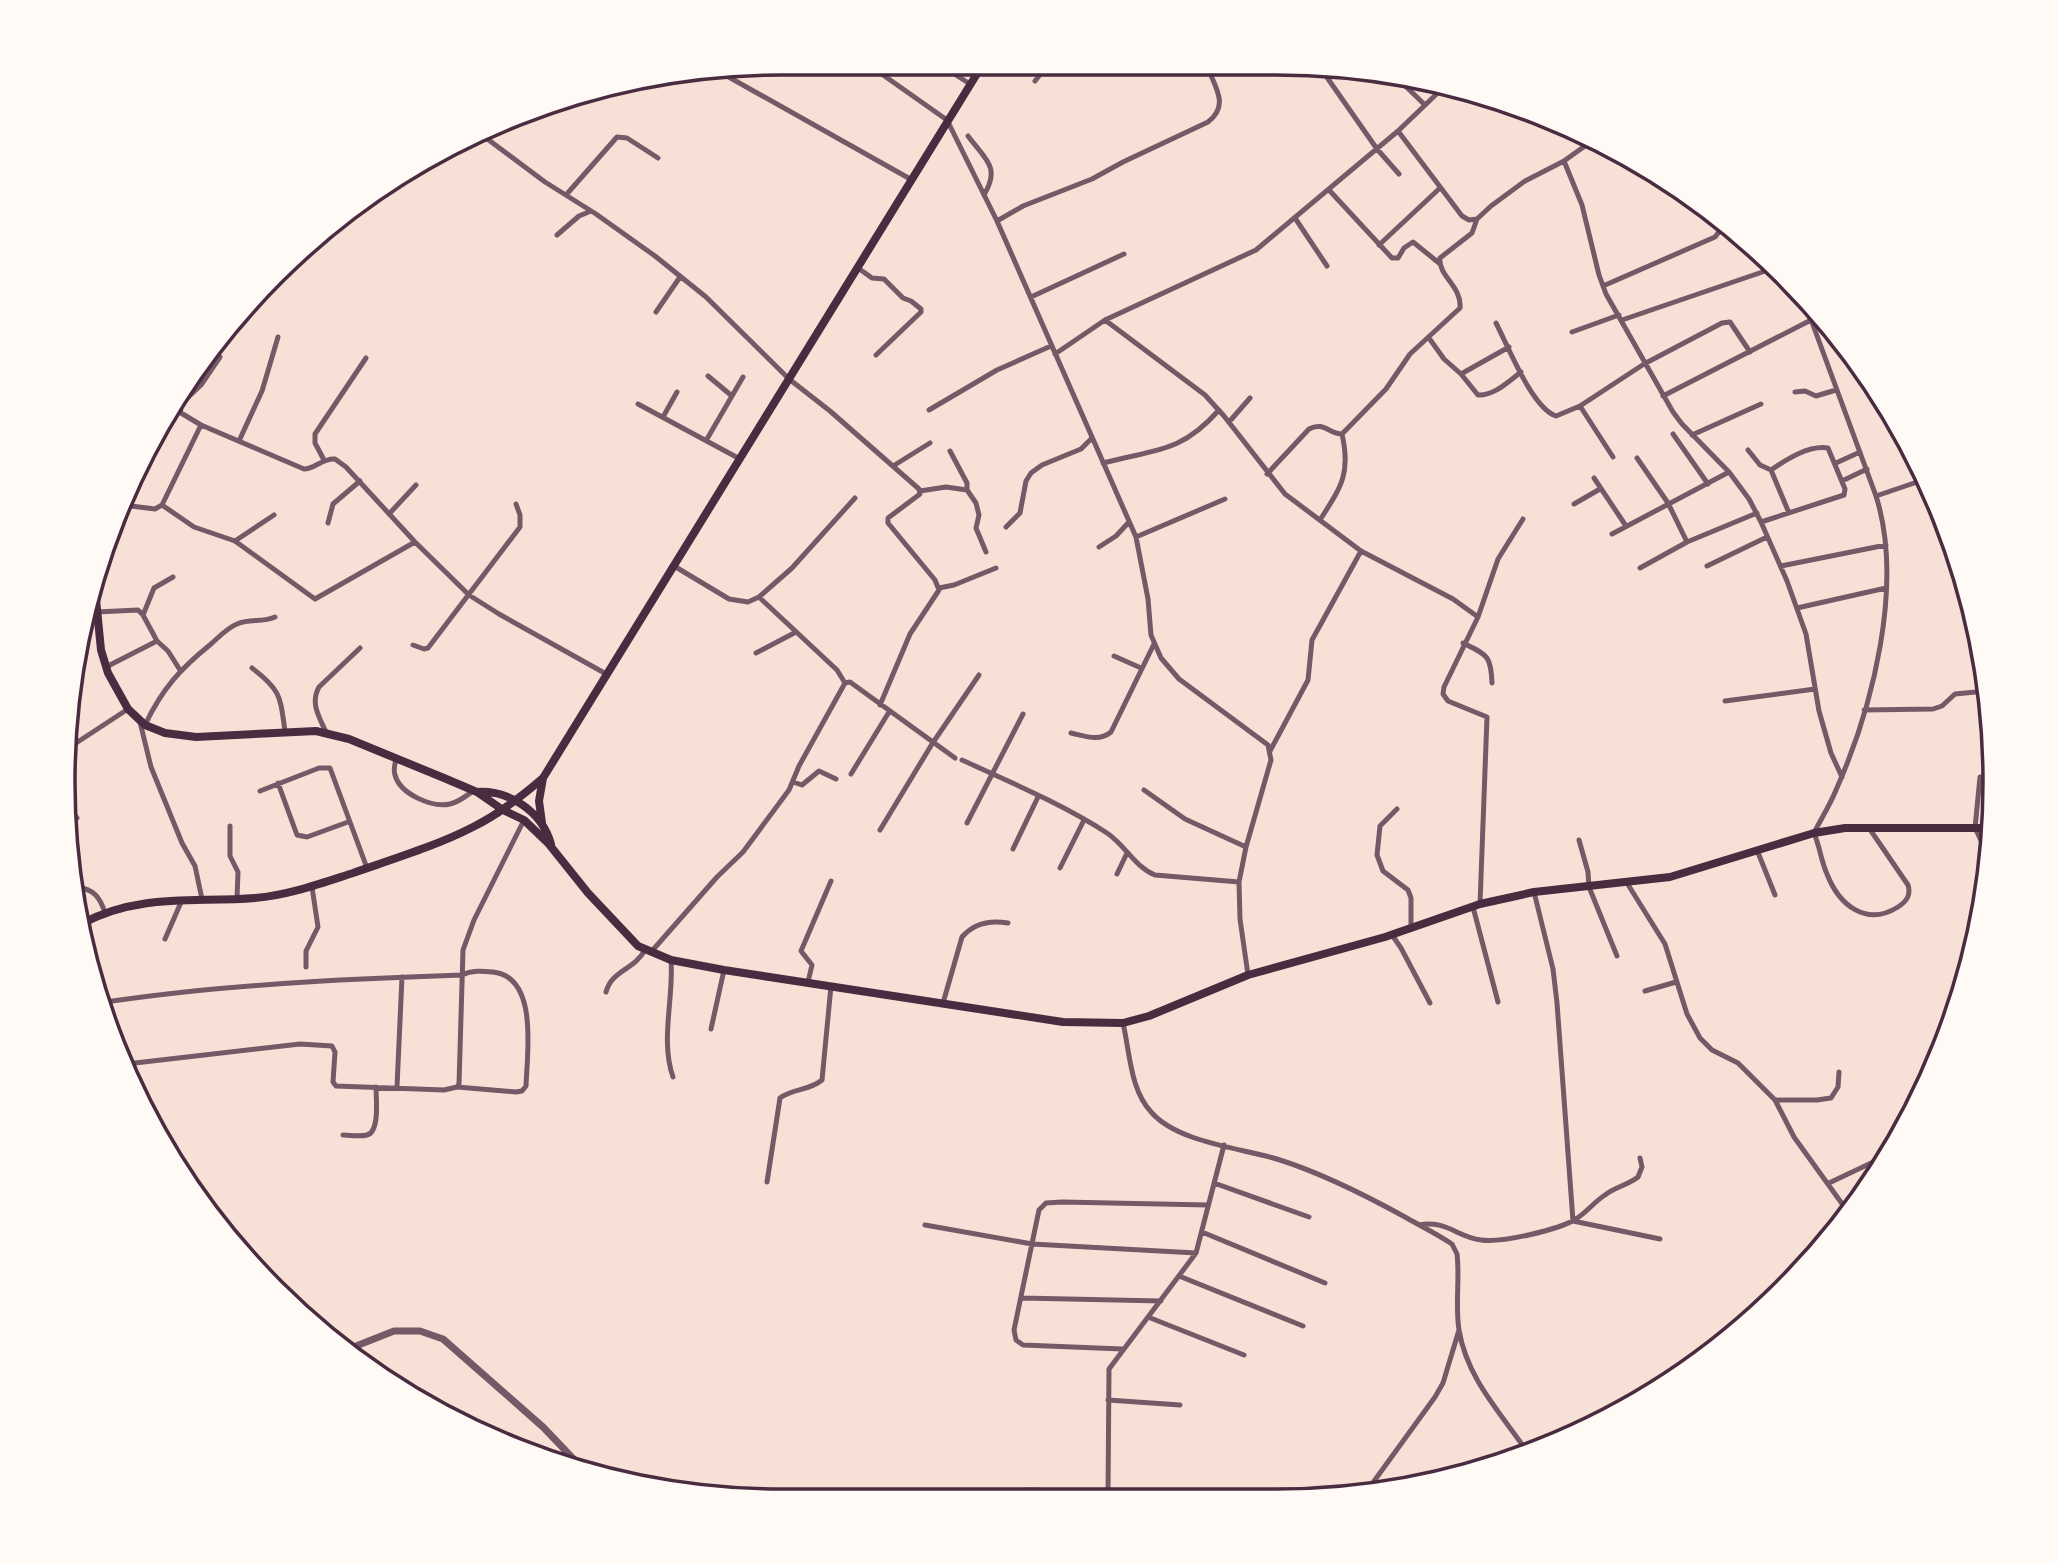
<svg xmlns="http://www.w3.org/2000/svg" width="2058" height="1564" font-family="'Roboto Condensed',sans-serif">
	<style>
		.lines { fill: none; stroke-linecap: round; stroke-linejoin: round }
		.minor { stroke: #755966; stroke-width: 5 }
		.tertiary { stroke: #755966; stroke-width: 7 }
		.secondary { stroke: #4a2c40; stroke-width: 8 }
		.rim { fill: none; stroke: #4a2c40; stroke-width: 3.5 }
	</style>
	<rect width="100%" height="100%" fill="#f7e1d7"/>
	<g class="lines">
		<path class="minor" d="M 866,63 L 947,120 L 997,221 L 1136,537 L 1148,599 L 1151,635 L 1161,658 L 1179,679 L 1268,745 L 1271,760 L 1246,847 L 1239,882 L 1240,919 L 1248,975
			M 937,63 L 970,84
			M 1321,65 L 1326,76 L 1377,149 L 1399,174
			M 718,71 L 912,180
			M 1395,76 L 1425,105
			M 1035,81 L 1045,68 L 1045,64
			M 592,89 L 601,92 L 606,86
			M 1398,131 L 1462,216 L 1469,220 L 1477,219
			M 482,135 L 545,182 L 596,214 L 655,256 L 706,297 L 789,379 L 830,411 L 919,489 L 920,494 L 888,518 L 888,523 L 935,580 L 939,590 L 910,634 L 880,705
			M 968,136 C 985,159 1001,167 984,195
			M 1596,138 L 1564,161 L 1582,205 L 1599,275 L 1606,294 L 1673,412 L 1682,424 L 1729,472 L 1749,499 L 1761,522 L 1787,581 L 1806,634 L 1819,711 L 1831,753 L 1842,777
			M 1329,190 L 1392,258 L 1398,258 L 1404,248 L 1413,242 L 1439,263
			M 566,195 L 617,137 L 627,138 L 658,158
			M 1295,218 L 1327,266
			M 997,221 L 1023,206 L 1092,179 L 1123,162 L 1208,122 C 1230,105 1215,87 1206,64
			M 557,235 L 579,216 L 591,211
			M 1379,245 L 1440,188
			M 858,268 L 872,278 L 884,279 L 903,298 L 911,301 L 921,309 L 921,312 L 876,355
			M 1603,286 L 1715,237 L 1722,228 L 1729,225
			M 1802,295 L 1876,496 C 1904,584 1873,707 1836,790 C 1830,805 1821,819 1814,833 C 1820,847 1821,861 1827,874 C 1839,905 1866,927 1898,907 C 1907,901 1911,895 1908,885 L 1869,828
			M 1031,297 L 1124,254
			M 656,312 L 680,277
			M 1105,320 L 1205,395 L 1224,416 L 1285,494 L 1361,551 L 1453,599 L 1478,617 L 1444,687 L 1443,694 L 1448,701 L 1487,717 L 1480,904
			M 1622,320 L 1777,267
			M 1496,323 C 1508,346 1532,408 1556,416 L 1580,406 L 1644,364 L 1722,323 L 1730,322 L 1750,352
			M 1572,332 L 1619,315
			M 1429,338 L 1444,359 L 1461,374 L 1509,347
			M 1055,354 L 1105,320 L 1256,250 L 1398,131 L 1446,85
			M 1461,374 L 1478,395 C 1494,396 1509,381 1521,372
			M 708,376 L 732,396
			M 1795,392 L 1805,391 L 1816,396 L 1836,390
			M 1663,396 L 1811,320
			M 638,404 L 740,459
			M 1580,406 L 1613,457
			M 929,410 L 997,370 L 1051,346
			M 663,417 L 677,392
			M 1229,422 L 1250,398
			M 201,425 L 181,413 L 180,405 L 201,385 L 220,357
			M 1342,434 L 1386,389 L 1410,354 L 1460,308 C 1462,286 1438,276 1440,258 L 1472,233 L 1477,219 L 1491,206 L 1525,181 L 1564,161
			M 1673,434 L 1708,484
			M 1692,435 L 1761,404
			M 707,439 L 743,377
			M 239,441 L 262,391 L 278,337
			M 1748,450 L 1760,465 L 1771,470
			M 950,451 L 967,483 L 967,490
			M 1637,458 L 1668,503 L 1687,542
			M 324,460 L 315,443 L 315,434 L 366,358
			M 1103,463 C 1155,449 1180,454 1219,410
			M 1836,463 L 1860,452
			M 893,466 L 930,443
			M 1267,474 L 1309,429 C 1324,421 1329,434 1342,434
			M 1594,478 L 1626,526
			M 1842,481 L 1867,469
			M 920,491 L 946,487 L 967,490 L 976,503 L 979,515 L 976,528 L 986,552
			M 1876,496 L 1926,479
			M 1574,504 L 1600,489
			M 123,505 L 155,509 L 162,505 L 201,425 L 304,469 C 315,469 322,458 335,459 L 346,467 L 415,542 L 469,595 L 499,614 L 608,675
			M 162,505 L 194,527 L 235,541 L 315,599 L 415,542
			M 389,514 L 416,485
			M 1320,520 C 1341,487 1351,474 1342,434
			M 1761,522 L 1844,495 L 1845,489 L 1828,448 C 1809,445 1787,459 1771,470 L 1789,513
			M 328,523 L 333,504 L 360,481
			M 1006,527 L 1020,513 L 1026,481 L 1031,473 L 1042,465 L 1081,449 L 1092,438
			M 1612,534 L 1729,472
			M 1136,537 L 1225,499
			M 235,541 L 274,515
			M 1099,547 L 1116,536 L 1129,522
			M 674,566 L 729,599 L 748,602 L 759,597 L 792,568 L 855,498
			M 1707,566 L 1767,537
			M 1781,566 L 1886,545
			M 1640,568 L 1687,542 L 1757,513
			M 939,588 L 954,585 L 996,568
			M 759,597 L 837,670 L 845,683
			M 1797,608 L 1886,588
			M 97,612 L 138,610 L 143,615 L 157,641 L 168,651 L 180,670
			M 143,615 L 154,588 L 173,577
			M 1478,617 L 1498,559 L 1523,519
			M 1463,643 C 1487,655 1491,655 1492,683
			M 413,645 L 424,649 L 428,648 L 520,527 L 520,515 L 516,504
			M 756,653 L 796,632
			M 1114,656 L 1141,668
			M 106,667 L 157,641
			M 252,668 C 281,690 280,696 285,731
			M 1725,701 L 1815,689
			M 1864,710 L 1933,709 L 1942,706 L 1955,694 L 1986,691
			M 140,722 L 151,767 L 182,843 L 195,866 L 202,899
			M 145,725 C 162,689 180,669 211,644 C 219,637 227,628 237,624 C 250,618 262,623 275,617
			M 326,732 C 319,717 310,703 319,687 L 360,648
			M 1071,733 C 1085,736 1099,742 1111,732 L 1154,644
			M 70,747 L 128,709
			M 1270,751 L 1308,680 L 1312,640 L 1361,551
			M 396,759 C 395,764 393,770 395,775 C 400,794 432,808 450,804 C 459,802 466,796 473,791
			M 962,760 C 1010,782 1062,804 1107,833 C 1125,845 1135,867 1155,875 L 1239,882
			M 851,774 L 889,712
			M 793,782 L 802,785 L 819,771 L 836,779
			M 278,783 L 297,835 L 307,837 L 348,822
			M 1144,790 L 1185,819 L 1246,847
			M 260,791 L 319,768 L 330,768 L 367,868
			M 66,804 L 77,818
			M 1397,809 L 1380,826 L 1377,855 L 1383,871 L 1408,890 L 1411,898 L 1411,928
			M 967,823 L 1023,714
			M 230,826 L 230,856 L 238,872 L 237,898
			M 880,830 L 932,744 L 979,675
			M 1579,840 L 1588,872 L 1589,887 L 1617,956
			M 1013,849 L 1038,797
			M 1757,850 L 1775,895
			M 1988,855 L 1975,828 L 1980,777 L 1994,775
			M 1060,868 L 1084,820
			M 1117,874 L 1127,853
			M 1627,883 L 1665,944 L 1687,1014 L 1700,1038 L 1712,1050 L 1738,1063 L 1775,1100 L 1794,1137 L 1848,1212
			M 76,887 C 94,889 100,897 105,913
			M 1534,892 L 1553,969 L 1557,1003 L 1573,1221 L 1660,1239
			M 1473,907 L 1498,1002
			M 1392,935 L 1401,948 L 1430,1003
			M 165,939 L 182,900
			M 651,952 L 717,877 L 743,852 L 789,790 L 799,766 L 845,683 L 850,682 L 955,758
			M 671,960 C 674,998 660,1040 673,1077
			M 306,967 L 306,951 L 318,927 L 312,887
			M 808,982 L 812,965 L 801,951 L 831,881
			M 1645,991 L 1676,982
			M 606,992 C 612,970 634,970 645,950
			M 99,1003 C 218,985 341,979 462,975 C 472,970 482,971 493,972 C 539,977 527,1054 526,1086 L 522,1091 L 516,1092 L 457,1087
			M 943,1003 L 962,937 C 974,923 991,920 1008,923
			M 1123,1023 C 1130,1053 1130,1090 1152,1113 C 1179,1143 1242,1148 1280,1160 C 1324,1174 1365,1195 1405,1217 C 1421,1226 1437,1234 1452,1244 L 1457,1254 C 1460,1279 1455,1305 1459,1330 C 1467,1379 1501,1413 1528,1453
			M 711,1029 L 724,970
			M 125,1062 L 135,1063 L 300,1044 L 332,1046 L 335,1052 L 333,1082 L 336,1086 L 444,1090 L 457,1087 L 459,1084 L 463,950 L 474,920 L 524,820
			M 397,1087 L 402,977
			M 1775,1100 L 1817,1100 L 1831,1098 L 1838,1087 L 1839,1072
			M 343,1135 C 350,1135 360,1137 367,1135 C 380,1132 376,1098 376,1087
			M 767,1182 L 780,1098 C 793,1088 809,1091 822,1080 L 831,986
			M 1214,1183 L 1309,1217
			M 1829,1183 L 1888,1155
			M 925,1225 L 1032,1244 L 1196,1253
			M 1419,1225 C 1447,1220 1457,1237 1481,1240 C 1502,1243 1558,1230 1576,1219 C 1587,1212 1594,1202 1605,1195 C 1615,1187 1628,1185 1638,1177 L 1642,1167 L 1640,1158
			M 1202,1232 L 1325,1283
			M 1179,1276 L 1303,1326
			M 1022,1298 L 1161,1301
			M 1148,1317 L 1244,1355
			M 1122,1349 L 1023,1345 L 1016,1340 L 1014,1330 L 1039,1210 L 1046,1203 L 1062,1202 L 1208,1205
			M 1108,1400 L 1180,1405
			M 1027,1490 L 1162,1495
			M 1108,1495 L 1109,1369 L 1196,1253 L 1224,1145
			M 1364,1495 L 1435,1397 L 1443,1383 L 1459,1330"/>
		<path class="tertiary" d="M 346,1350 L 394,1331 L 420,1331 L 443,1339 L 543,1427 L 585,1471"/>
		<path class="secondary" d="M 95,589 L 101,650 L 108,673 L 128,709 L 145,725 L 165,733 L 196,737 L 316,731 L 349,739 L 444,778 L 477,792 L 503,810 L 524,820 L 548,843 L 588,893 L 638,946 L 671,960 L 724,970 L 1063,1022 L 1123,1023 L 1149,1016 L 1248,975 L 1385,937 L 1480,904 L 1534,892 L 1670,877 L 1814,833 L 1845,828 L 1990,828
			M 477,792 C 510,790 542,812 551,844
			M 542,823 L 539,801 L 543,778
			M 83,923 C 141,893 194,903 255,898 C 289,895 322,883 353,873 C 393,859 436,846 473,827 C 499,814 521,797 543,778 L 983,64"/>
	</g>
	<path d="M0 0H2058V1564H0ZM782 75H1276A707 707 0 0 1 1983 782V782A707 707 0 0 1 1276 1489H782A707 707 0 0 1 75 782V782A707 707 0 0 1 782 75Z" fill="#fffaf5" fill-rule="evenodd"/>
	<path class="rim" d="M782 75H1276A707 707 0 0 1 1983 782V782A707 707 0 0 1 1276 1489H782A707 707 0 0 1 75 782V782A707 707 0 0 1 782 75Z"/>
</svg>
